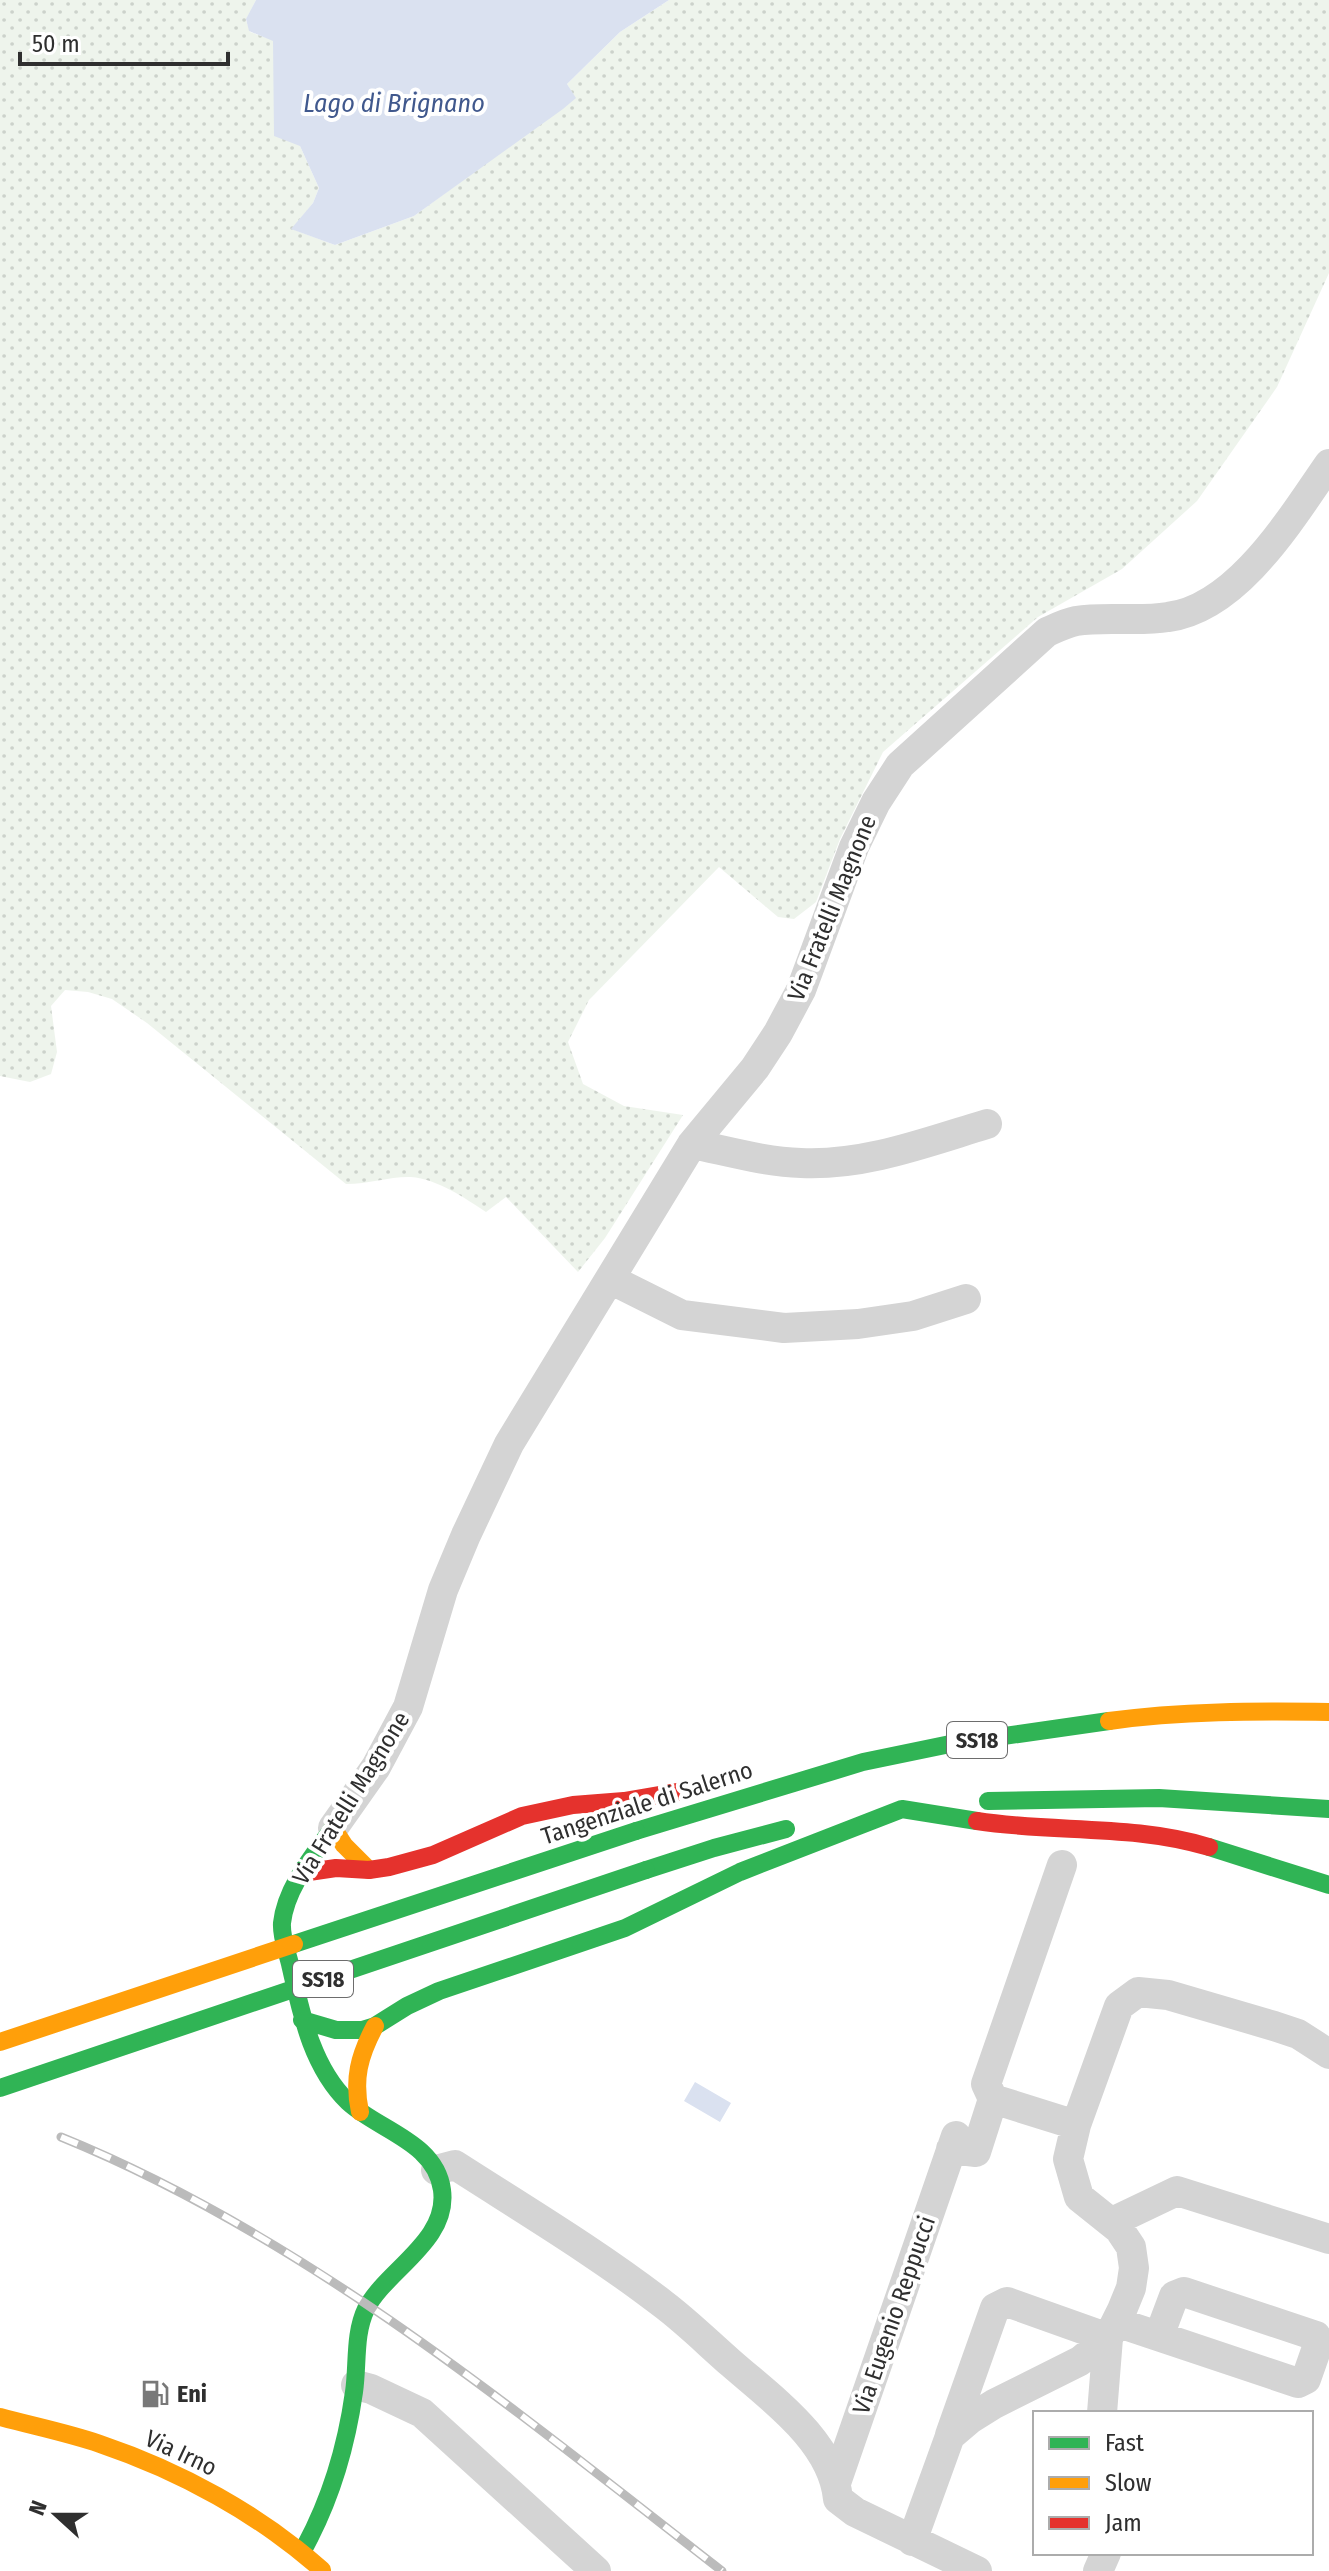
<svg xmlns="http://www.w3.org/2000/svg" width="1329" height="2571" font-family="'Fira Sans Condensed',sans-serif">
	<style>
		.grass { fill: url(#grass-dots) }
		.water { fill: #dae1f0 }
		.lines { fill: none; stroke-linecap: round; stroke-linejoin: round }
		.street { stroke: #d4d4d4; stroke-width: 30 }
		.fast { stroke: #30b455; stroke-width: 18 }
		.slow { stroke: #ff9f0a; stroke-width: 18 }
		.jam { stroke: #e5322d; stroke-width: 18 }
		.rail-casing { stroke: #bbb; stroke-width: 9 }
		.rail { stroke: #fff; stroke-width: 6; stroke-dasharray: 18; stroke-linecap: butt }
		.fast-bridge { stroke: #30b455; stroke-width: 18 }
		.slow-bridge { stroke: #ff9f0a; stroke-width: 18 }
		.labels { text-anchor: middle; stroke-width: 8; stroke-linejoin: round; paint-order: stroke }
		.shield { fill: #fff; stroke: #6d6d6d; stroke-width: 2 }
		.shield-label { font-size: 22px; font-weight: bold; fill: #2f2f2f }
		.street-label { font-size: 24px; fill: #2f2f2f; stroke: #fff }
		.poi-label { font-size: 24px; font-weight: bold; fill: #2f2f2f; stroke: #fff; text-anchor: start }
		.water-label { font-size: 26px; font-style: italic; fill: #40588d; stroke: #fff }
	</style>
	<defs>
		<pattern id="grass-dots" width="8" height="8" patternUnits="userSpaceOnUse" patternTransform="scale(2)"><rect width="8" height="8" fill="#eef4ec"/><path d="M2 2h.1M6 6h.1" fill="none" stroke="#ccd2cb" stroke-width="1.8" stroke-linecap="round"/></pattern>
	</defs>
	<rect width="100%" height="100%" fill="#fff"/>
	<path class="grass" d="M 0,0 L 256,0 L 246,20 L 250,32 L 273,40 L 300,146 L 319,188 L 313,203 L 292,229 L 335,245 L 414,216 L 575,98 L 567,84 L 620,32 L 669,0 L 1329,0 L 1329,273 L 1277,387 L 1197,501 L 1122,569 L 1038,617 L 883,752 L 840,839 L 816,902 L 794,919 L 778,917 L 719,867 L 589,1000 L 568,1042 L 583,1084 L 624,1106 L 683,1115 L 605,1238 L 578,1272 L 506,1197 L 486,1212 C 465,1198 437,1179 411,1177 C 392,1176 369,1184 346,1184 L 147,1023 L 112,999 L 88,992 L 65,990 L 51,1006 L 57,1052 L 51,1074 L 30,1082 L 0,1076 Z"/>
	<path class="water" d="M 256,0 L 669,0 L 620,32 L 567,84 L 576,98 L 563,109 L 414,216 L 335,245 L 291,229 L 313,203 L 319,188 L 300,146 L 274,136 L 273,41 L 249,31 L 246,19 Z
		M 695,2082 L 731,2103 L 720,2122 L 684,2101 Z"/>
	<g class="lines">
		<path class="street" d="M 692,1144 C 727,1151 765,1162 801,1163 C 865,1166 927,1142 987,1124
			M 610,1279 L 682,1315 L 784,1328 L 858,1324 L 913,1316 L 966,1299
			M 333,1828 L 376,1767 L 408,1707 L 443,1590 L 466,1535 L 509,1444 L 692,1144 L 755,1068 L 778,1033 L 801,990 L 854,847 L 876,802 L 900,765 L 1047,632 C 1056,628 1066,623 1076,621 C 1106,616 1138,622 1168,617 C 1238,608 1292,517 1329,464
			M 1062,1865 L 986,2084 L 993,2099 L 1076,2125
			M 951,2149 L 976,2152 L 993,2099
			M 436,2170 L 455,2165 C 525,2210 597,2253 663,2304 C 687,2322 709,2344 732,2364 C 772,2399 833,2442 838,2499 L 855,2512 L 977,2571
			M 1112,2222 L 1177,2191 L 1329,2239
			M 1116,2322 L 1298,2383 L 1306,2379 L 1319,2342 L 1316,2336 L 1184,2292 L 1174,2296 L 1159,2336
			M 356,2385 L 371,2389 L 422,2413 L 596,2571
			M 950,2435 L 995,2308 L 1007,2302 L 1108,2338 L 1102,2413
			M 837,2480 L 956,2136
			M 912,2541 L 950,2436 L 970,2419 L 994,2404 L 1080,2361 L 1108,2338 L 1122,2310 L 1131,2288 L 1134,2268 L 1131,2247 L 1119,2229 L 1079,2197 L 1068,2159 L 1076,2125 L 1119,2006 L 1138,1992 L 1168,1995 L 1274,2026 L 1298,2034 L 1329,2054
			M 1098,2571 L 1106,2553"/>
		<path class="fast" d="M 988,1801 L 1159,1798 L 1329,1809
			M 636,1831 L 863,1762 L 955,1743 L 1109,1721
			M 1209,1847 L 1329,1885
			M 646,1870 L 714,1848 L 786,1829
			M 302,2020 L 336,2030 L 362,2030 L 375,2026 L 407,2006 L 439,1991 L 625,1928 L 740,1872 L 902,1809 L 977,1821
			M 302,2552 C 330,2502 346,2449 354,2392 C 358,2365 354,2334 366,2309 C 386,2270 449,2241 442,2190 C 436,2142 378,2130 348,2102 C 311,2066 301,2012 290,1964 C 287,1951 281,1937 282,1923 C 286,1887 313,1856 333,1828"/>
		<path class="slow" d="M 1109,1721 C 1181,1711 1256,1711 1329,1712
			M 333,1828 L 344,1845 L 369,1870
			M 360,2112 C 353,2079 359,2056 375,2026
			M 0,2417 C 33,2426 68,2433 100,2444 C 180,2471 259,2514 322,2570"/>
		<path class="jam" d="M 977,1821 C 1053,1833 1134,1824 1209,1847
			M 302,1873 L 336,1868 L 369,1870 L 389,1867 L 433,1855 L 522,1816 L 573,1805 L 624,1801 L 694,1789"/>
		<defs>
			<path id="rail" d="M 61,2137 C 305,2236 516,2411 722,2571"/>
		</defs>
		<use href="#rail" class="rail-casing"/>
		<use href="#rail" class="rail"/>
		<path class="fast-bridge" d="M 294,1944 L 636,1831
			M 0,2088 L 646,1870"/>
		<path class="slow-bridge" d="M 0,2042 L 294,1944"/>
	</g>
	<defs>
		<symbol id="fuel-bare" viewBox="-9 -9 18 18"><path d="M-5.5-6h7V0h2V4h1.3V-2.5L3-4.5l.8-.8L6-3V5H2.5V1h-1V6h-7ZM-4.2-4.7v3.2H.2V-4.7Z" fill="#787878" stroke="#fff" stroke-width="2.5" paint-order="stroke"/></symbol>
	</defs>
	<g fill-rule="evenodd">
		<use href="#fuel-bare" x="135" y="2374" width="40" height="40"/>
	</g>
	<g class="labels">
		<g class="shield">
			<rect x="947" y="1722" width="60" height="36" rx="6"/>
			<rect x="293" y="1961" width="60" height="36" rx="6"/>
		</g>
		<g class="shield-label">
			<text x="977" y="1748">SS18</text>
			<text x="323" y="1987">SS18</text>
		</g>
		<g class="street-label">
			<text transform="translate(832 908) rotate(-68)" y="8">Via Fratelli Magnone</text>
			<text transform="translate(351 1798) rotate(-58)" y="8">Via Fratelli Magnone</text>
			<text transform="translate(647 1803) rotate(-18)" y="8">Tangenziale di Salerno</text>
			<text transform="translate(894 2315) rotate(-71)" y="8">Via Eugenio Reppucci</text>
			<text transform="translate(181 2453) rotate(25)" y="8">Via Irno</text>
		</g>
		<g class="poi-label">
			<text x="177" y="2402">Eni</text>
		</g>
		<g class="water-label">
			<text x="394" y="112">Lago di Brignano</text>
		</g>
	</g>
	<rect x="1033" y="2411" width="280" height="144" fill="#ffffff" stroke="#acacac" stroke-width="2"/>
	<rect x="1049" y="2437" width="40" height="12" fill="#30b455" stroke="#acacac" stroke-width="2"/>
	<text x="1105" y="2451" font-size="24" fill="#2f2f2f">Fast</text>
	<rect x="1049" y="2477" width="40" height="12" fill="#ff9f0a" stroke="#acacac" stroke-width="2"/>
	<text x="1105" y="2491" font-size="24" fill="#2f2f2f">Slow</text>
	<rect x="1049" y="2517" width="40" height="12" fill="#e5322d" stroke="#acacac" stroke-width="2"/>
	<text x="1105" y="2531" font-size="24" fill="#2f2f2f">Jam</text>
	<g transform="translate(56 2515) rotate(291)" stroke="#ffffff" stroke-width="6" paint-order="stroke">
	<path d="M0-6L14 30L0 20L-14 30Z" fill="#2f2f2f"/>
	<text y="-12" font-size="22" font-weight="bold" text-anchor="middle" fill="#2f2f2f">N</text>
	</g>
	<path d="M20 52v12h208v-12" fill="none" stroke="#2f2f2f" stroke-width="4"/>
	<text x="32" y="52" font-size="24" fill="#2f2f2f" stroke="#ffffff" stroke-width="6" paint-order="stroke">50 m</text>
</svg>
